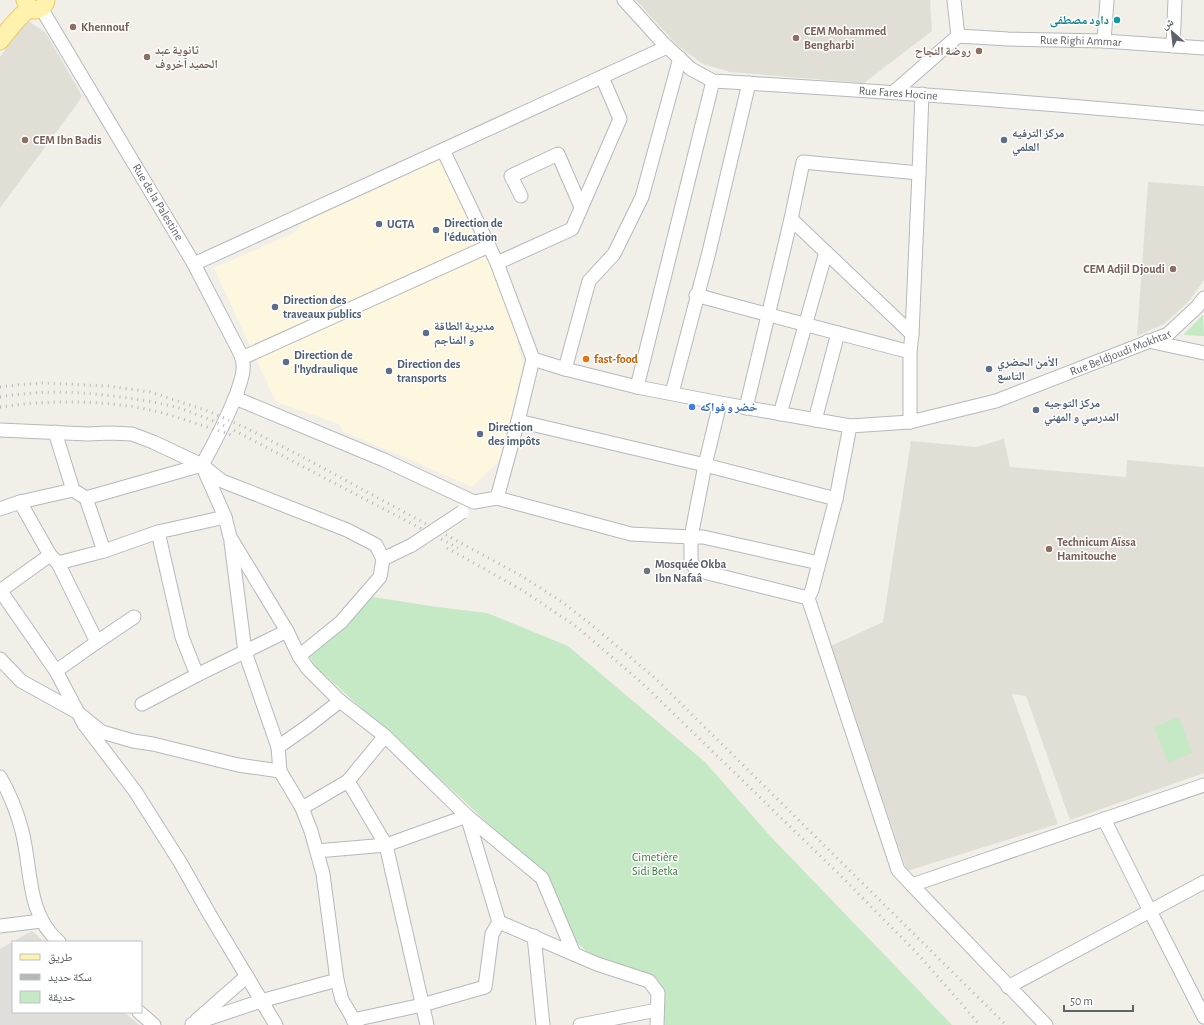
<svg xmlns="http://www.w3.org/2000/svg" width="1204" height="1025" font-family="'Alegreya Sans','Noto Naskh Arabic',sans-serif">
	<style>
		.commercial { fill: #fef7e0 }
		.industrial { fill: #e0deda }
		.education { fill: #e1ded6 }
		.green { fill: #c5e8c5 }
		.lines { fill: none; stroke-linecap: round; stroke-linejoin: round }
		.minor-casing { stroke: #b5b8bc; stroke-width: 15 }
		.major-casing { stroke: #f2c960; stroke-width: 19 }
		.minor { stroke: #fff; stroke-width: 13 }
		.major { stroke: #fff2af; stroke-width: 17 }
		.rail { stroke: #b6b7b8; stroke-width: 3; stroke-dasharray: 1 5; stroke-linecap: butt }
		.minor-bridge-casing { stroke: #b5b8bc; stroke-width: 15; stroke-linecap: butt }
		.minor-bridge { stroke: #fff; stroke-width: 13 }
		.culture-dot { fill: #0f9aa8; stroke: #fff; stroke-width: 1.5 }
		.education-dot { fill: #8d6e63; stroke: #fff; stroke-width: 1.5 }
		.service-dot { fill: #5c6f8a; stroke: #fff; stroke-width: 1.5 }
		.food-dot { fill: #e8710a; stroke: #fff; stroke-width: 1.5 }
		.shop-dot { fill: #3f7fe0; stroke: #fff; stroke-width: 1.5 }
		.worship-dot { fill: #6b7280; stroke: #fff; stroke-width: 1.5 }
		.labels { text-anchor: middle; stroke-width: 3; stroke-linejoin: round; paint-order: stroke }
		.culture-label { font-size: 12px; font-weight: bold; fill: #0d838f; stroke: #fff; text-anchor: end }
		.education-label { font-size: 12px; font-weight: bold; fill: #785e54; stroke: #fff; text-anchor: start }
		.street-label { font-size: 12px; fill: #5f6368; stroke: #fff }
		.service-label { font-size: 12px; font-weight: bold; fill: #4e5e75; stroke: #fff; text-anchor: start }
		.food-label { font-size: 12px; font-weight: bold; fill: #c56008; stroke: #fff; text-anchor: start }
		.shop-label { font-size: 12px; font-weight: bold; fill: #366cbe; stroke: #fff; text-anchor: start }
		.worship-label { font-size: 12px; font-weight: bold; fill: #5b616d; stroke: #fff; text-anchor: start }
		.park-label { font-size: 12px; fill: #348238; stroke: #fff }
	</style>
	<rect width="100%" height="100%" fill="#f1efe8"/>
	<path class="commercial" d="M 442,159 L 480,242 L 523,329 L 517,344 L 523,365 L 500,460 L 472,487 L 409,459 L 344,432 L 339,424 L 276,402 L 214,268 L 294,233 L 303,223 Z"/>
	<path class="industrial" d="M 32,931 L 44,942 L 13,942 L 13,1012 L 124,1012 L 139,1025 L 0,1025 L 0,949 Z"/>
	<path class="education" d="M 636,0 L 930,0 L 932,31 L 864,83 L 730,72 L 703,64 L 677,45 Z
		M 27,20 L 46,33 L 82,96 L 77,104 L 0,208 L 0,57 Z
		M 1148,182 L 1204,186 L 1204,280 L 1189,301 L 1164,324 L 1137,336 Z
		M 1004,439 L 1010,467 L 1126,477 L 1127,460 L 1204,467 L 1204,773 L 1070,820 L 1026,696 L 1012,694 L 1058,824 L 907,871 L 831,646 L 883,622 L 911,441 L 976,447 Z"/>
	<path class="green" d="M 1203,315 L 1204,336 L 1184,335 L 1184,334 Z
		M 373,597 L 437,607 L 487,613 L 568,646 L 705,762 L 772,838 L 952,1025 L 662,1025 L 663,992 L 594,957 L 571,938 L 547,879 L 461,798 L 316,667 L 308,654 Z
		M 1179,717 L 1192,753 L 1168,763 L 1154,727 Z"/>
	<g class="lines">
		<defs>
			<g id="minor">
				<path id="s1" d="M 624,0 L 663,43 L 691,69 L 713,81 C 877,91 1041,102 1204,118"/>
				<path id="s2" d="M 958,36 L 1008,39 L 1104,41 L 1204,48"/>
				<path d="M 1104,41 L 1107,0"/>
				<path d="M 1173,46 L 1175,0"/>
				<path d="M 894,92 L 958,36 L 954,0"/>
				<path d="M 443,150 L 497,263 L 533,359 L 565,369 L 637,387 L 720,403 L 850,426 L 910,422 L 910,352 L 912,334 L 791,219 L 803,162 L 919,173 L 922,94"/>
				<path d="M 521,196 L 511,176 L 558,154 L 581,207"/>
				<path d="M 497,263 L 572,229 L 620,119 L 602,77"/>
				<path d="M 194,264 L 667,47"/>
				<path d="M 696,295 C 767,315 839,333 910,352"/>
				<path d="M 912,334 L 919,173"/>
				<path d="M 1148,341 L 1204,353"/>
				<path d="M 242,358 L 489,246"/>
				<path d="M 565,369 L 589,281 L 614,254 L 642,197 L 680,58"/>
				<path d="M 637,387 L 713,81"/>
				<path d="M 672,393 L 709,252 L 749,83"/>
				<path d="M 235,398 L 384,460 L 474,502 L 497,498 L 518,421 L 533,359"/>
				<path d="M 746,408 L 791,219"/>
				<path d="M 780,414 L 826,252"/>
				<path d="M 815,420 L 838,333"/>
				<path d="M 518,421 L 705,465 L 836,499"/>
				<path id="s3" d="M 910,422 L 996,401 L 1168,334 L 1197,307 L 1204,298"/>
				<path d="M 0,430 L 88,434 L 109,433 L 132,434 L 153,442 L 202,465 L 222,481 L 347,530 L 376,545 L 383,559 L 380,577 L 341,622 L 299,656"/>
				<path d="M 55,432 L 73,490"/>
				<path d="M 202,465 L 225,517 L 230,537 L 287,631 L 299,656 L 308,669 L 340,701 L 385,736 L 467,816 L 542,878 L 574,954"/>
				<path d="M 86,498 L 104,551"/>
				<path d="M 497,498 L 631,534 L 691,537 L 705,465 L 720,403"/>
				<path d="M 20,502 L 50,555 L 58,563 L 97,642 L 56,671"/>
				<path d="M 0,509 L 20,502 L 73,490 L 86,498 L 202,465 C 215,442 227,418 237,393 C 239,385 243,377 243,369 C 244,363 242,357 239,351 L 194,264 L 41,8"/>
				<path d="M 158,532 L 182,637 L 197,675"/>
				<path d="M 231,542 L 245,652 L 278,747 L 280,771 L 302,808 L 311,831 L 323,874 L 337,980 L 342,1000 L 357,1025"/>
				<path d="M 383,559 L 412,545"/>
				<path d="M 58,563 L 104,551 L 158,532 L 225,517"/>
				<path d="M 819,563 L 812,590 L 808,598 L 696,570 L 691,561 L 691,537 L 703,537 L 819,563 L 836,499 L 850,426"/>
				<path d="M 0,590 L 56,671 L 84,724 L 135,791 L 180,862 L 210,915 L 276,1025"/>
				<path d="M 0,591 L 50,555"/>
				<path d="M 808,598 L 898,870 L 912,885"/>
				<path d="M 97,642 L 134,617"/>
				<path d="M 0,659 L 21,681 L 77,712 L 102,732 L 133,741 L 153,744 L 238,765 L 280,771"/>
				<path d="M 142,704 L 197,675 L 287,631"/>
				<path d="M 278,747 L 308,726 L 340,701"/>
				<path d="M 0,777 C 10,794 17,812 22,831 C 32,870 26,913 59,942"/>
				<path d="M 348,781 L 386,845 L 427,1025"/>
				<path d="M 302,808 L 348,781 L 385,736"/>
				<path d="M 467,816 L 499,922 L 597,964 L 649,981 L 658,993 L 657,1025"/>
				<path d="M 1104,819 L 1150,911 L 1204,882"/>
				<path d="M 317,851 L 386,845 L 467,816"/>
				<path d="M 0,926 L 41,921"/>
				<path d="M 534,936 L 543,1025"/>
				<path d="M 1008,987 L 1150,911 L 1204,1017"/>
				<path d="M 139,1012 L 154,1025"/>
				<path d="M 197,1020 L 247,976"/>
				<path d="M 353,1020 L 422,1005 L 485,987 L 492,934 L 499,922"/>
				<path d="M 193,1025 L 192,1024 L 261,1001 L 337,980"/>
				<path d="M 580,1025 L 657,1010"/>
				<path d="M 1046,1025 L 912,885 L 1204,785"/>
			</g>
			<path id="major" d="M 25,0 L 28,6 L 34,10 C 41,9 45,7 46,0
				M 0,41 C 9,29 18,17 30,8"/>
		</defs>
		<use href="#minor" class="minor-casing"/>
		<use href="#major" class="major-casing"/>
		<use href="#minor" class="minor"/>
		<use href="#major" class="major"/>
		<path class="rail" d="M 0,387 L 16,385 L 43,383 L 108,386 L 150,392 L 208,411 L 246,428 L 299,455 L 520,575 L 562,602 L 588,622 L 655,678 L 1006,1025
			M 0,397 C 45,389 89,392 134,399 C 149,401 165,404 179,408 C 200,415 221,424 241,434 L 458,548
			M 0,407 C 47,400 99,400 146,409 C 165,413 183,419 201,425 C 212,429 223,431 233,436
			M 447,548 L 522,590 L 577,627 L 643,684 L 839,874 L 916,952 L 980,1025"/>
		<defs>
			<path id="minor-bridge" d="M 412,545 L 462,512"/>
		</defs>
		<use href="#minor-bridge" class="minor-bridge-casing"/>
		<use href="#minor-bridge" class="minor-bridge"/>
	</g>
	<circle class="culture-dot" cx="1117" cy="20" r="4"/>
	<g class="education-dot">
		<circle cx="73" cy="27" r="4"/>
		<circle cx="796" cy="38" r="4"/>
		<circle cx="979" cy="51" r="4"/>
		<circle cx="147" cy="57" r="4"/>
		<circle cx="25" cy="140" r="4"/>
		<circle cx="1173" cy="269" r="4"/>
		<circle cx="1049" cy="549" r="4"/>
	</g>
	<g class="service-dot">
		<circle cx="1004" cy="140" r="4"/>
		<circle cx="379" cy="224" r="4"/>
		<circle cx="436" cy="230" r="4"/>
		<circle cx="275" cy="307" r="4"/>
		<circle cx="426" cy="333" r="4"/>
		<circle cx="286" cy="362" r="4"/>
		<circle cx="989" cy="369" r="4"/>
		<circle cx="389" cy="371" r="4"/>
		<circle cx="1036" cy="410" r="4"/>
		<circle cx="480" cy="434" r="4"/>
	</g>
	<circle class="food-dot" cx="586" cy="359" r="4"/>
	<circle class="shop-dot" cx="692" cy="407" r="4"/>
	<circle class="worship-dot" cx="647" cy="571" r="4"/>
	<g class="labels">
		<g class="culture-label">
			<text x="1109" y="24">داود مصطفى</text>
		</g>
		<g class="education-label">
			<text x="81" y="31">Khennouf</text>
			<text x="804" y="35">CEM Mohammed<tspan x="804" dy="14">Bengharbi</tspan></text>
			<text x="155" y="54">ثانوية عبد<tspan x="155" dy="14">الحميد آخروف</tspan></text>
			<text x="971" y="55" text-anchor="end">روضة النجاح</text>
			<text x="33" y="144">CEM Ibn Badis</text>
			<text x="1165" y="273" text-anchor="end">CEM Adjil Djoudi</text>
			<text x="1057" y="546">Technicum Aïssa<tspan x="1057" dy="14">Hamitouche</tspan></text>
		</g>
		<g class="street-label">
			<text dy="4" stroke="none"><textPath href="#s2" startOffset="123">Rue Righi Ammar</textPath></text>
			<text dy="4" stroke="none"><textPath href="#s1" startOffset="307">Rue Fares Hocine</textPath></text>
			<text transform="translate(158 202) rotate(59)" y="4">Rue de la Palestine</text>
			<text dy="4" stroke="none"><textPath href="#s3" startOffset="222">Rue Beldjoudi Mokhtar</textPath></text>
		</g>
		<g class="service-label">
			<text x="1012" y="137">مركز الترفيه<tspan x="1012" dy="14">العلمي</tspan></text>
			<text x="444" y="227">Direction de<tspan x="444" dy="14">l'éducation</tspan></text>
			<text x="387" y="228">UGTA</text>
			<text x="283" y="304">Direction des<tspan x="283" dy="14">traveaux publics</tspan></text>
			<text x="434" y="330">مديرية الطاقة<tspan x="434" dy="14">و المناجم</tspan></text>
			<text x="294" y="359">Direction de<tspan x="294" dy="14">l'hydraulique</tspan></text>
			<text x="997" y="366">الأمن الحضري<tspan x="997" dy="14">التاسع</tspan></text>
			<text x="397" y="368">Direction des<tspan x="397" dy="14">transports</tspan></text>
			<text x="1044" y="407">مركز التوجيه<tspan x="1044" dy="14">المدرسي و المهني</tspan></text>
			<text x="488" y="431">Direction<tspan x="488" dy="14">des impôts</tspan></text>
		</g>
		<g class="food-label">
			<text x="594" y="363">fast-food</text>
		</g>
		<g class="shop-label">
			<text x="700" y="411">خضر و فواكه</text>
		</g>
		<g class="worship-label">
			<text x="655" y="568">Mosquée Okba<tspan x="655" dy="14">Ibn Nafaâ</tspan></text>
		</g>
		<g class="park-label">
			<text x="655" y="861">Cimetière<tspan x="655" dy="14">Sidi Betka</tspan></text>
		</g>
	</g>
	<rect x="12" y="941" width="130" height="72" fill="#ffffff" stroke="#bfc1c3"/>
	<rect x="20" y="954" width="20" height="6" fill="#fff2af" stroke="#bfc1c3"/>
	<text x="48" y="961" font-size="12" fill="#5f6368">طريق</text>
	<rect x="20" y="974" width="20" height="6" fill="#b6b7b8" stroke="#bfc1c3"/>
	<text x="48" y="981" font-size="12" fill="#5f6368">سكة حديد</text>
	<rect x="20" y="991" width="20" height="12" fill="#c5e8c5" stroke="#bfc1c3"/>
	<text x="48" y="1001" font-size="12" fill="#5f6368">حديقة</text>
	<g transform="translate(1172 32) rotate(332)" stroke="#ffffff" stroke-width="3" paint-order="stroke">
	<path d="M0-3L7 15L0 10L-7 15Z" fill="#5f6368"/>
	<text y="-6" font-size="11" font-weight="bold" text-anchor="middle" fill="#5f6368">ش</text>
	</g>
	<path d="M1064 1005v6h69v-6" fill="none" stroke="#5f6368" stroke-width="2"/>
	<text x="1070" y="1005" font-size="12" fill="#5f6368" stroke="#ffffff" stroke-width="3" paint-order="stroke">50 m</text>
</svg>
